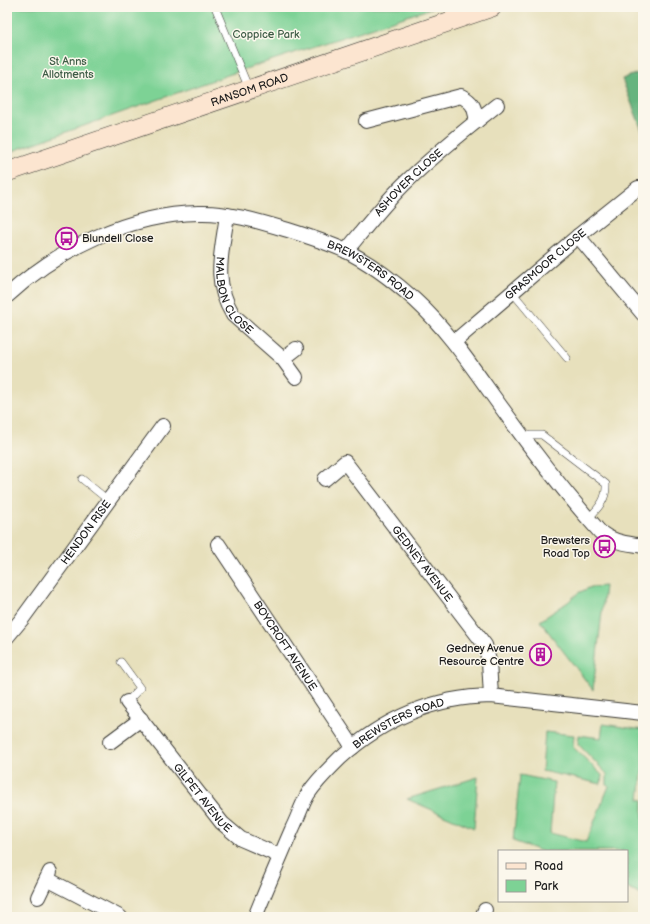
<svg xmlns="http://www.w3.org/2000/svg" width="650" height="924" font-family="'Balsamiq Sans',sans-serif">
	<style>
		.green { fill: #7dd295; stroke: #4c7758 }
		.forest { fill: #66b47e; stroke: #41684d }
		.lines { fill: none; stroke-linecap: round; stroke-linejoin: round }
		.lane-casing { stroke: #3a3934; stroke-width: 8 }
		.street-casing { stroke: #3a3934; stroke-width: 16 }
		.secondary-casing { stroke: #3a3934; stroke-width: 20 }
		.lane { stroke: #fff; stroke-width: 7 }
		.street { stroke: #fff; stroke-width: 14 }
		.secondary { stroke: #fce5d0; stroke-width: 19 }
		.labels { text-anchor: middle; stroke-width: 3; stroke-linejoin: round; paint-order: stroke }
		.park-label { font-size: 11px; fill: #3e5c46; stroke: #fbf7ec }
		.street-label { font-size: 11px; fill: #1c1c1c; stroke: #fbf7ec }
		.poi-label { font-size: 11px; fill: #1c1c1c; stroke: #fbf7ec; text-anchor: end }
	</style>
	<rect width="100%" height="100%" fill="#fbf7ec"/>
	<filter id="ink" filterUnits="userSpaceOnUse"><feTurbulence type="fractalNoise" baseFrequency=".025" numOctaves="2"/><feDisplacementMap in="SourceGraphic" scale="8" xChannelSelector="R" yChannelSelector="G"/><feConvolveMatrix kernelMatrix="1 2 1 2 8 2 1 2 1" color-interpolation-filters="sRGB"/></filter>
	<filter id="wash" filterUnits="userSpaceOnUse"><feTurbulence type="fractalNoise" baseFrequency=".012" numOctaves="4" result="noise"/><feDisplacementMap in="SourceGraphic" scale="16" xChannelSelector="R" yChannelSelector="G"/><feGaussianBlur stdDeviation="0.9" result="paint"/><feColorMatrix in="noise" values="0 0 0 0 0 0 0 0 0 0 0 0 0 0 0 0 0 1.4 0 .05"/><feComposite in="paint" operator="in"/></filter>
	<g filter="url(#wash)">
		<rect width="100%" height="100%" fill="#e7e0bc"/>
		<path class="green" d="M 7,7 L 435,7 L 242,70 L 7,153 Z
			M 605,586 L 593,690 L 540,621 L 568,602 L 578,593 L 591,587 Z
			M 603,724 L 643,730 L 643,766 L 639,799 L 643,800 L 643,896 L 627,888 L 627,851 L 541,851 L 513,841 L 520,775 L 554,782 L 550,833 L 586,842 L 609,786 L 607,785 L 607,774 L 578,744 L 579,735 L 601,738 Z
			M 545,732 L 574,735 L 573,747 L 602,775 L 601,784 L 542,771 Z
			M 478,777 L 474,828 L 407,799 Z"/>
		<path class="forest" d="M 643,71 L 643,133 L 622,79 Z"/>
	</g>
	<g filter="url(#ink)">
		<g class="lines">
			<defs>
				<path id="lane" d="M 215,7 L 249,89
					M 512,292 L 567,358
					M 523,438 L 530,435 L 542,435 L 606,484 C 607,500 598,508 588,519
					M 82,479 L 108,500
					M 121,662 L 140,688 L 127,702"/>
				<g id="street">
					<path d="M 366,121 L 461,96 C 474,103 474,107 477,121"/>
					<path id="s1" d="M 227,215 C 222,253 212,280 233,315 L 283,359 L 296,377"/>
					<path d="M 578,236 L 643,314"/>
					<path id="s2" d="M 346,251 C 365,228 383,205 404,184 C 433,156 465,130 497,105"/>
					<path id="s3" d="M 7,296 C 58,249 129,214 199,213 C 228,212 261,222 288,230 C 307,236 326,242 344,250 C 369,262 395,282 415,300 C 450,332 476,373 504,411 C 534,453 566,494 600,532 C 614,543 626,543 643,546"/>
					<path id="s4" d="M 454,342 L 578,236 L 638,188"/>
					<path d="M 283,359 L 296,349"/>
					<path id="s5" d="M 325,479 L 345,462 L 485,645 L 489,661 L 491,696"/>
					<path id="s6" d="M 218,544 L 353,747"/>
					<path id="s7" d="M 7,637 L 22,619 L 163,426"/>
					<path id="s8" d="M 127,702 L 222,823 L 241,839 L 280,856"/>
					<path d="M 110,742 L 141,719"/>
					<path d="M 47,879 L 120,917"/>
					<path d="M 38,897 L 50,872"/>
					<path id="s9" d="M 255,917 C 267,887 280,857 293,827 C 298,817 302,804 308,794 C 317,780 329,769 340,758 C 383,719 433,697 491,696 L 643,713"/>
					<path d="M 482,917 L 485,910"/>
				</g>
				<g id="secondary">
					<path id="s10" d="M 7,172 L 492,7"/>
				</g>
			</defs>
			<use href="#lane" class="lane-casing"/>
			<use href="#street" class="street-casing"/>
			<use href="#secondary" class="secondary-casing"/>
			<use href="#lane" class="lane"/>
			<use href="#street" class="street"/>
			<use href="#secondary" class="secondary"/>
		</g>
	</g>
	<defs>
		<symbol id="bus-ring" viewBox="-11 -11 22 22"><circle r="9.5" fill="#fbf7ec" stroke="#b5179e" stroke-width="1.5"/><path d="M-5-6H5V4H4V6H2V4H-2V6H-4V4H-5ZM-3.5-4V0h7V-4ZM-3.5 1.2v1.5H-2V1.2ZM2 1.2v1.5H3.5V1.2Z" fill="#b5179e"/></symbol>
		<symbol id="building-ring" viewBox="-11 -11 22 22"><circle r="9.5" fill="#fbf7ec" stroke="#b5179e" stroke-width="1.5"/><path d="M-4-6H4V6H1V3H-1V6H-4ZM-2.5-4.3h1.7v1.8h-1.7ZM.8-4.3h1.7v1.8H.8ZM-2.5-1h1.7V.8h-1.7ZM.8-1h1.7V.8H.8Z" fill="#b5179e"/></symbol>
	</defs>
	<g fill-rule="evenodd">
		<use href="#bus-ring" x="54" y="226" width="25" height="25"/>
		<use href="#bus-ring" x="592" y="534" width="25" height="25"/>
		<use href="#building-ring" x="528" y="642" width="25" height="25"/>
	</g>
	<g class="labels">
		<g class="park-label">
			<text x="266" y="38">Coppice Park</text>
			<text x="68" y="65">St Anns<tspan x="68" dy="13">Allotments</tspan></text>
		</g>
		<g class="street-label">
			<text dy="4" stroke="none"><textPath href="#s10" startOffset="256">RANSOM ROAD</textPath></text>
			<text dy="4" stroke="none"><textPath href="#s2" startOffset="93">ASHOVER CLOSE</textPath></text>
			<text dy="4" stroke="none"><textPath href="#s4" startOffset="120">GRASMOOR CLOSE</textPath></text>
			<text dy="4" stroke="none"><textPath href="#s3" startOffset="397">BREWSTERS ROAD</textPath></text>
			<text dy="4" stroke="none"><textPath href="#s1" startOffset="85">MALBON CLOSE</textPath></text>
			<text dy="4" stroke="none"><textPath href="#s7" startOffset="131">HENDON RISE</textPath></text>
			<text dy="4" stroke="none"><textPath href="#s5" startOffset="154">GEDNEY AVENUE</textPath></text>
			<text dy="4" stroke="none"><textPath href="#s6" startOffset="122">BOYCROFT AVENUE</textPath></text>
			<text dy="4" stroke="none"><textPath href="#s9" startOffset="251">BREWSTERS ROAD</textPath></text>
			<text dy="4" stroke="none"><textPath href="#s8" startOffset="122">GILPET AVENUE</textPath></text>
		</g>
		<g class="poi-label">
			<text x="82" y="242" text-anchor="start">Blundell Close</text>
			<text x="590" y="544">Brewsters<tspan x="590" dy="13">Road Top</tspan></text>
			<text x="524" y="652">Gedney Avenue<tspan x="524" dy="13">Resource Centre</tspan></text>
		</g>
	</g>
	<rect width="650" height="924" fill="none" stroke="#fbf7ec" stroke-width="24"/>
	<rect x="498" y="850" width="130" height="52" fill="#fbf7ec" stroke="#a29f99"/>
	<rect x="506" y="863" width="20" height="6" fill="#fce5d0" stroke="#a29f99"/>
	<text x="534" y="870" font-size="12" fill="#1c1c1c">Road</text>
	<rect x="506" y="880" width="20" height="12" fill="#7dd295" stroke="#a29f99"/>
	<text x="534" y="890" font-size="12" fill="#1c1c1c">Park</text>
</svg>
